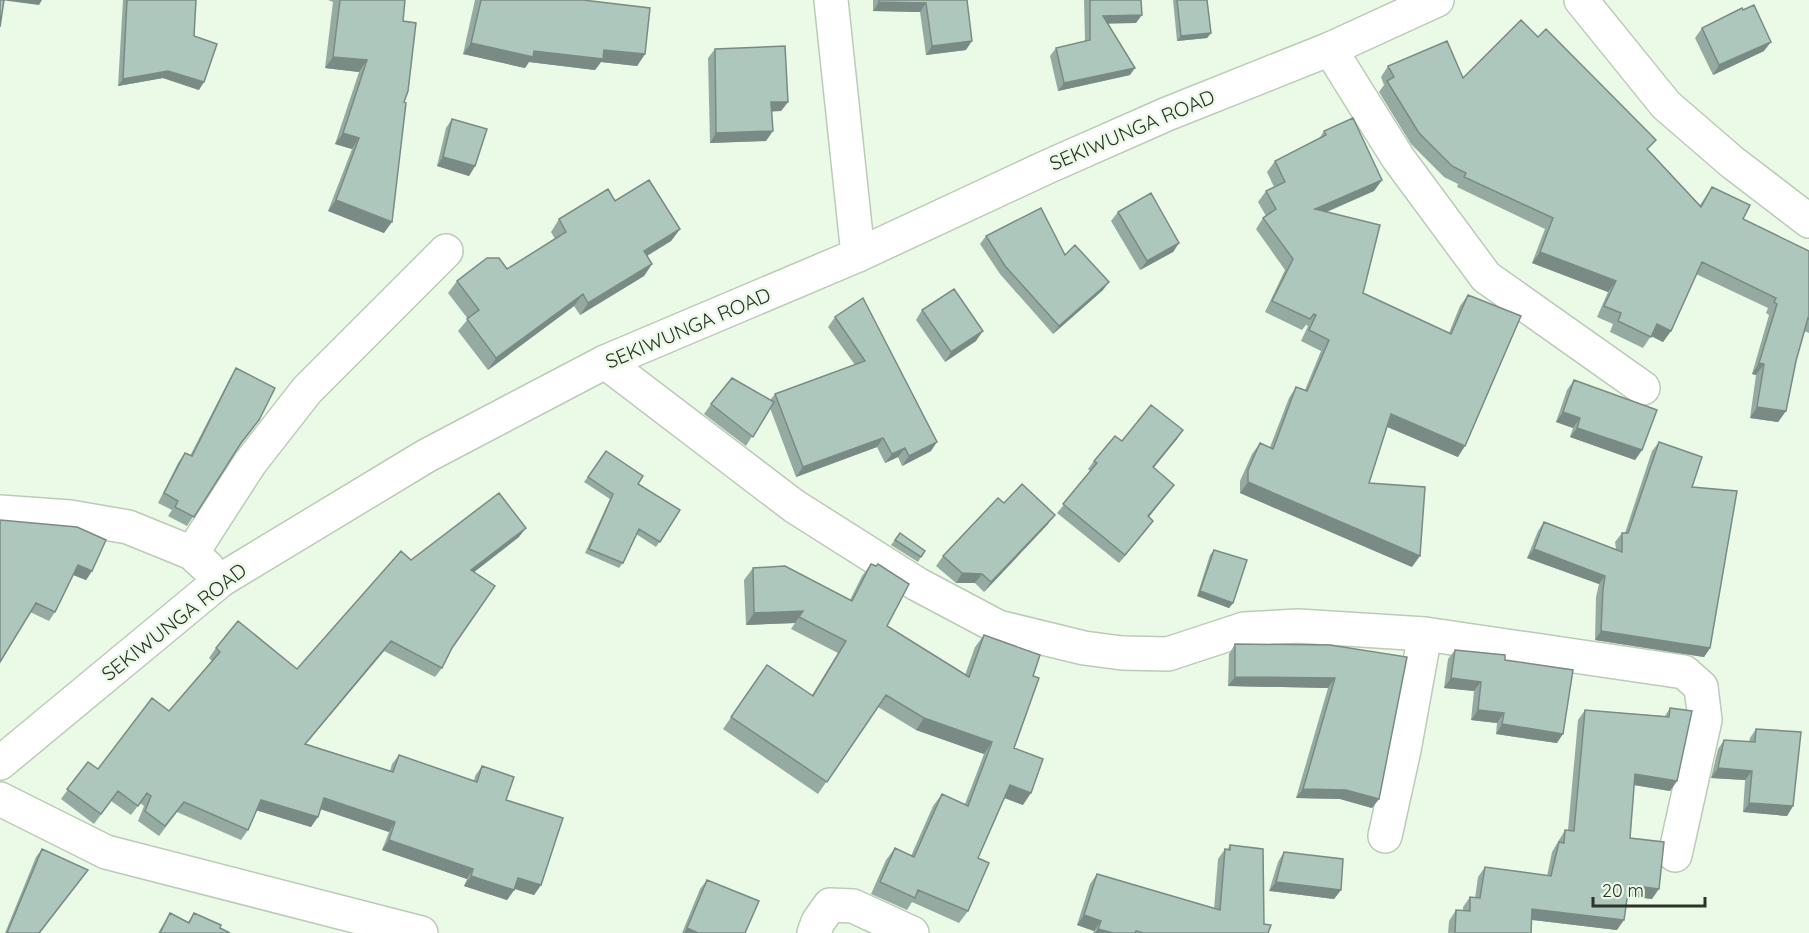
<svg xmlns="http://www.w3.org/2000/svg" width="1809" height="933" font-family="Quicksand,sans-serif">
	<style>
		.lines { fill: none; stroke-linecap: round; stroke-linejoin: round }
		.minor-casing { stroke: #bbcbb7; stroke-width: 36 }
		.major-casing { stroke: #bbcbb7; stroke-width: 36 }
		.minor { stroke: #fff; stroke-width: 33 }
		.major { stroke: #fff; stroke-width: 33 }
		.wall { fill: #95aba2 }
		.shaded-wall { fill: #798b84 }
		.building { fill: #adc7bc; stroke: #798b84; stroke-width: 1.5 }
		.labels { text-anchor: middle; stroke-width: 5; stroke-linejoin: round; paint-order: stroke }
		.street-label { font-size: 20px; fill: #2d332b; stroke: #eafae6 }
	</style>
	<rect width="100%" height="100%" fill="#eafae6"/>
	<g class="lines">
		<defs>
			<path id="minor" d="M 831,0 L 858,255
				M 1581,0 L 1666,105 L 1732,162 L 1809,221
				M 1330,49 L 1398,158 L 1486,277 L 1643,388
				M 605,362 L 794,506 L 917,584 L 998,627 L 1084,648 L 1122,653 L 1168,654 L 1244,629 L 1298,626 L 1425,634 L 1684,672 L 1701,687 L 1705,720 L 1675,855
				M 0,512 L 70,517 L 128,527 L 192,553 L 208,568
				M 192,553 L 250,463 L 307,390 L 446,251
				M 0,799 L 106,852 L 421,933
				M 1385,836 L 1404,750 L 1425,634
				M 814,933 L 818,922 L 830,905 L 853,906 L 912,933"/>
			<path id="major" d="M 0,763 L 221,580 L 426,456 L 605,362 L 858,255 L 1047,167 L 1167,114 L 1330,49 L 1437,0"/>
		</defs>
		<use href="#minor" class="minor-casing"/>
		<use href="#major" class="major-casing"/>
		<use href="#minor" class="minor"/>
		<use href="#major" class="major"/>
	</g>
	<path class="wall" d="M 123,0 L 196,0 L 194,36 L 199,90 L 163,78 L 118,86 Z
		M 328,0 L 405,0 L 403,21 L 404,102 L 384,233 L 328,211 L 352,149 L 335,144 L 359,72 L 325,68 L 333,2 Z
		M 475,0 L 583,0 L 645,54 L 637,66 L 601,62 L 595,70 L 529,62 L 525,68 L 463,54 Z
		M 873,0 L 967,0 L 966,50 L 926,55 L 920,12 L 873,11 Z
		M 1084,0 L 1141,0 L 1136,23 L 1108,23 L 1130,75 L 1058,91 L 1050,56 L 1056,48 L 1085,41 Z
		M 1173,0 L 1207,0 L 1211,33 L 1207,38 L 1177,41 Z
		M 1743,10 L 1764,51 L 1713,75 L 1695,38 L 1702,28 Z
		M 715,49 L 788,102 L 781,111 L 772,111 L 766,141 L 710,143 L 708,58 Z
		M 1388,66 L 1463,78 L 1649,151 L 1700,205 L 1712,187 L 1743,219 L 1809,251 L 1809,333 L 1804,331 L 1796,361 L 1786,411 L 1778,422 L 1750,418 L 1756,375 L 1752,374 L 1769,315 L 1766,313 L 1768,308 L 1696,274 L 1671,331 L 1663,342 L 1651,336 L 1643,348 L 1610,332 L 1613,324 L 1597,317 L 1608,292 L 1532,263 L 1545,229 L 1457,187 L 1458,184 L 1444,177 L 1411,144 L 1379,92 L 1384,85 L 1381,77 Z
		M 452,119 L 475,166 L 469,176 L 437,166 L 446,128 Z
		M 1324,131 L 1382,180 L 1374,191 L 1327,212 L 1363,293 L 1449,333 L 1460,306 L 1468,295 L 1458,457 L 1387,427 L 1369,483 L 1412,567 L 1240,493 L 1240,481 L 1252,454 L 1260,443 L 1270,447 L 1289,398 L 1296,387 L 1305,390 L 1321,351 L 1301,341 L 1308,326 L 1306,325 L 1302,330 L 1265,312 L 1285,270 L 1256,229 L 1263,218 L 1266,216 L 1258,202 L 1266,191 L 1274,187 L 1267,172 L 1275,161 L 1319,139 Z
		M 615,201 L 680,229 L 671,241 L 647,256 L 652,264 L 644,276 L 580,315 L 574,306 L 488,370 L 458,331 L 468,319 L 448,293 L 457,281 L 507,269 L 555,239 L 551,232 L 559,219 Z
		M 1118,212 L 1179,243 L 1173,252 L 1140,270 L 1111,221 Z
		M 986,236 L 1103,290 L 1053,334 L 1000,274 L 980,244 Z
		M 922,310 L 976,341 L 945,362 L 916,320 Z
		M 835,317 L 931,451 L 902,466 L 898,457 L 885,463 L 877,447 L 796,477 L 770,408 L 746,446 L 704,414 L 711,404 L 770,400 L 775,394 L 855,365 L 828,327 Z
		M 236,368 L 252,430 L 237,449 L 187,526 L 168,516 L 172,510 L 158,503 L 178,463 L 185,453 L 190,456 L 230,378 Z
		M 1574,380 L 1642,450 L 1635,460 L 1570,437 L 1573,428 L 1556,422 L 1567,390 Z
		M 1177,439 L 1153,467 L 1174,485 L 1149,517 L 1147,529 L 1119,563 L 1057,513 L 1091,472 L 1088,469 L 1094,461 L 1122,441 Z
		M 1659,442 L 1692,487 L 1710,648 L 1704,657 L 1595,640 L 1596,597 L 1599,584 L 1527,558 L 1538,531 L 1544,522 L 1616,549 L 1615,542 L 1622,533 L 1625,533 L 1652,451 Z
		M 606,451 L 638,484 L 680,510 L 656,547 L 636,534 L 623,563 L 619,568 L 585,553 L 610,499 L 584,482 Z
		M 1004,503 L 1048,524 L 984,592 L 975,583 L 956,583 L 936,566 L 943,556 Z
		M 0,520 L 92,571 L 86,580 L 73,575 L 55,612 L 49,621 L 30,612 Z
		M 900,533 L 921,557 L 918,562 L 891,545 Z
		M 519,537 L 474,572 L 452,648 L 442,668 L 435,677 L 384,651 L 306,744 L 390,771 L 392,764 L 399,755 L 474,781 L 475,776 L 482,766 L 506,800 L 541,885 L 534,895 L 515,889 L 507,900 L 464,886 L 467,879 L 382,850 L 389,832 L 321,809 L 311,827 L 257,810 L 248,830 L 241,840 L 177,812 L 159,836 L 138,821 L 144,806 L 140,803 L 131,815 L 111,801 L 94,824 L 61,799 L 88,762 L 98,769 L 169,711 L 212,661 L 209,658 L 216,648 L 297,669 L 411,560 Z
		M 1214,550 L 1233,603 L 1229,608 L 1197,596 L 1210,555 Z
		M 871,564 L 887,626 L 965,675 L 975,647 L 984,635 L 1033,676 L 1014,748 L 1023,805 L 1004,798 L 978,858 L 968,911 L 959,923 L 912,902 L 907,910 L 871,894 L 886,860 L 895,848 L 911,856 L 933,806 L 942,794 L 965,804 L 984,754 L 916,730 L 878,707 L 818,794 L 723,729 L 767,665 L 812,695 L 838,653 L 791,629 L 795,623 L 746,625 L 744,580 L 753,568 L 850,600 L 862,576 Z
		M 1235,644 L 1330,645 L 1379,799 L 1372,808 L 1340,799 L 1296,798 L 1328,688 L 1228,686 L 1229,654 Z
		M 1455,650 L 1505,660 L 1557,743 L 1496,734 L 1497,723 L 1471,720 L 1474,691 L 1444,688 L 1448,659 Z
		M 1670,708 L 1677,781 L 1670,791 L 1634,785 L 1630,838 L 1652,899 L 1627,896 L 1617,930 L 1532,920 L 1531,933 L 1448,933 L 1449,921 L 1456,910 L 1463,911 L 1463,907 L 1470,897 L 1475,898 L 1478,877 L 1485,867 L 1547,876 L 1552,852 L 1565,830 L 1568,830 L 1578,720 L 1585,710 L 1665,716 Z
		M 1756,729 L 1793,806 L 1787,816 L 1743,812 L 1745,780 L 1711,778 L 1718,749 L 1724,740 L 1749,742 L 1750,738 Z
		M 1230,845 L 1264,924 L 1268,933 L 1093,933 L 1094,931 L 1077,925 L 1090,884 L 1097,874 L 1214,909 L 1218,859 L 1225,849 L 1227,850 Z
		M 42,849 L 88,870 L 40,933 L 5,933 L 36,857 Z
		M 1284,852 L 1341,890 L 1334,899 L 1269,891 L 1278,862 Z
		M 707,880 L 745,933 L 682,933 L 700,889 Z
		M 170,913 L 188,922 L 194,913 L 230,933 L 158,933 Z"/>
	<path class="shaded-wall" d="M 1,0 L 42,0 L 39,5 Z
		M 879,2 L 926,3 L 920,12 L 873,11 Z
		M 1142,15 L 1136,23 L 1097,24 L 1103,16 Z
		M 1211,33 L 1207,38 L 1177,41 L 1181,36 Z
		M 972,41 L 966,50 L 926,55 L 932,46 Z
		M 1771,42 L 1764,51 L 1713,75 L 1719,65 Z
		M 471,43 L 534,51 L 604,50 L 645,54 L 637,66 L 601,62 L 595,70 L 529,62 L 525,68 L 463,54 Z
		M 333,57 L 367,60 L 359,72 L 325,68 Z
		M 1135,68 L 1130,75 L 1058,91 L 1064,83 Z
		M 168,71 L 204,82 L 199,90 L 163,78 L 118,86 L 123,79 Z
		M 771,102 L 788,102 L 781,111 L 765,112 Z
		M 773,131 L 766,141 L 710,143 L 716,133 Z
		M 343,133 L 359,138 L 352,149 L 335,144 Z
		M 443,157 L 475,166 L 469,176 L 437,166 Z
		M 1382,180 L 1374,191 L 1307,220 L 1315,209 Z
		M 336,200 L 392,222 L 384,233 L 328,211 Z
		M 680,229 L 671,241 L 635,263 L 644,251 Z
		M 1179,243 L 1173,252 L 1140,270 L 1147,261 Z
		M 1540,252 L 1616,281 L 1608,292 L 1532,263 Z
		M 652,264 L 644,276 L 580,315 L 588,303 Z
		M 1109,282 L 1103,290 L 1053,334 L 1059,326 Z
		M 583,294 L 574,306 L 488,370 L 496,358 Z
		M 1657,324 L 1671,331 L 1663,342 L 1649,335 Z
		M 983,331 L 976,341 L 945,362 L 951,352 Z
		M 1759,363 L 1764,364 L 1756,375 L 1752,374 Z
		M 1757,407 L 1786,411 L 1778,422 L 1750,418 Z
		M 1563,412 L 1580,418 L 1573,428 L 1556,422 Z
		M 1391,414 L 1465,446 L 1458,457 L 1383,425 Z
		M 1577,428 L 1642,450 L 1635,460 L 1570,437 Z
		M 1183,430 L 1177,439 L 1147,476 L 1153,467 Z
		M 883,438 L 877,447 L 796,477 L 803,467 Z
		M 937,442 L 931,451 L 902,466 L 909,456 Z
		M 905,448 L 898,457 L 885,463 L 892,454 Z
		M 1248,482 L 1420,556 L 1412,567 L 1240,493 Z
		M 1174,485 L 1168,493 L 1142,525 L 1148,516 Z
		M 1055,515 L 1048,524 L 984,592 L 991,582 Z
		M 1153,521 L 1147,529 L 1119,563 L 1125,555 Z
		M 526,528 L 519,537 L 464,580 L 471,570 Z
		M 1534,549 L 1605,576 L 1599,584 L 1527,558 Z
		M 78,565 L 92,571 L 86,580 L 71,574 Z
		M 962,573 L 982,574 L 975,583 L 956,583 Z
		M 1200,591 L 1233,603 L 1229,608 L 1197,596 Z
		M 803,611 L 795,623 L 746,625 L 754,613 Z
		M 1601,631 L 1710,648 L 1704,657 L 1595,640 Z
		M 391,641 L 384,651 L 298,753 L 305,744 Z
		M 1235,677 L 1335,678 L 1328,688 L 1228,686 Z
		M 1451,678 L 1481,682 L 1474,691 L 1444,688 Z
		M 1478,710 L 1504,713 L 1497,723 L 1471,720 Z
		M 924,718 L 992,742 L 984,754 L 916,730 Z
		M 1502,724 L 1563,734 L 1557,743 L 1496,734 Z
		M 1718,768 L 1752,771 L 1745,780 L 1711,778 Z
		M 1635,774 L 1677,781 L 1670,791 L 1628,784 Z
		M 1010,785 L 1031,793 L 1023,805 L 1002,797 Z
		M 1303,789 L 1346,790 L 1379,799 L 1372,808 L 1340,799 L 1296,798 Z
		M 324,798 L 395,822 L 389,832 L 317,808 Z
		M 261,800 L 318,817 L 311,827 L 255,810 Z
		M 1749,803 L 1793,806 L 1787,816 L 1743,812 Z
		M 389,840 L 473,869 L 467,879 L 382,850 Z
		M 471,876 L 514,890 L 507,900 L 464,886 Z
		M 518,878 L 541,885 L 534,895 L 512,888 Z
		M 1276,882 L 1341,890 L 1334,899 L 1269,891 Z
		M 1629,885 L 1659,889 L 1652,899 L 1622,895 Z
		M 1532,909 L 1624,920 L 1617,930 L 1525,919 Z
		M 1084,915 L 1101,921 L 1094,931 L 1077,925 Z
		M 687,928 L 698,933 L 684,933 Z
		M 1098,929 L 1113,933 L 1095,933 Z"/>
	<path class="building" d="M 0,0 L 4,0 L 0,27 Z
		M 127,0 L 196,0 L 194,36 L 217,44 L 204,82 L 168,71 L 123,79 Z
		M 340,0 L 405,0 L 403,21 L 416,23 L 408,91 L 404,102 L 406,103 L 392,222 L 336,200 L 359,138 L 343,133 L 367,60 L 333,57 Z
		M 481,0 L 583,0 L 650,8 L 645,54 L 604,50 L 603,59 L 534,51 L 533,57 L 471,43 Z
		M 879,0 L 967,0 L 972,41 L 932,46 L 926,3 L 879,2 Z
		M 1090,0 L 1141,0 L 1142,15 L 1103,16 L 1135,68 L 1064,83 L 1056,48 L 1090,40 Z
		M 1177,0 L 1207,0 L 1211,33 L 1181,36 Z
		M 1754,5 L 1771,42 L 1719,65 L 1702,28 L 1742,8 L 1743,10 Z
		M 1521,20 L 1538,37 L 1546,29 L 1656,140 L 1647,149 L 1701,207 L 1712,187 L 1750,205 L 1743,219 L 1809,251 L 1809,319 L 1808,318 L 1796,361 L 1786,411 L 1757,407 L 1764,364 L 1759,363 L 1777,304 L 1774,302 L 1776,298 L 1702,262 L 1671,331 L 1657,324 L 1651,337 L 1618,321 L 1621,313 L 1604,306 L 1616,281 L 1540,252 L 1553,218 L 1464,177 L 1466,173 L 1452,166 L 1419,133 L 1387,81 L 1394,77 L 1388,66 L 1447,41 L 1463,78 Z
		M 785,46 L 788,102 L 771,102 L 773,131 L 716,133 L 715,49 Z
		M 1353,118 L 1382,180 L 1315,209 L 1380,225 L 1363,293 L 1451,334 L 1468,295 L 1521,316 L 1465,446 L 1391,414 L 1369,483 L 1425,487 L 1420,556 L 1248,482 L 1248,470 L 1260,443 L 1273,449 L 1296,387 L 1307,391 L 1329,340 L 1309,330 L 1316,315 L 1314,314 L 1310,319 L 1272,301 L 1293,259 L 1263,218 L 1276,209 L 1266,191 L 1285,182 L 1275,161 L 1326,135 L 1324,131 Z
		M 452,119 L 487,129 L 475,166 L 443,157 Z
		M 649,180 L 680,229 L 644,251 L 652,264 L 588,303 L 583,294 L 496,358 L 467,319 L 479,310 L 457,281 L 487,258 L 499,258 L 507,269 L 566,232 L 559,219 L 608,189 L 615,201 Z
		M 1151,193 L 1179,243 L 1147,261 L 1118,212 Z
		M 1041,208 L 1065,255 L 1075,245 L 1109,282 L 1059,326 L 1005,266 L 986,236 Z
		M 954,289 L 983,331 L 951,352 L 922,310 Z
		M 863,298 L 937,442 L 909,456 L 905,448 L 892,454 L 883,438 L 803,467 L 775,394 L 865,361 L 835,317 Z
		M 236,368 L 275,388 L 259,420 L 241,443 L 194,517 L 175,507 L 178,501 L 164,493 L 185,453 L 192,456 Z
		M 732,378 L 774,402 L 753,437 L 711,404 Z
		M 1574,380 L 1657,410 L 1642,450 L 1577,428 L 1580,418 L 1563,412 Z
		M 1151,405 L 1183,430 L 1153,467 L 1174,485 L 1148,516 L 1153,521 L 1125,555 L 1063,504 L 1097,463 L 1094,461 L 1115,436 L 1122,441 Z
		M 1659,442 L 1702,457 L 1692,487 L 1737,491 L 1710,648 L 1601,631 L 1603,589 L 1605,576 L 1534,549 L 1544,522 L 1622,552 L 1622,533 L 1628,533 Z
		M 606,451 L 643,476 L 638,484 L 680,510 L 660,542 L 639,529 L 623,563 L 589,549 L 613,494 L 588,477 Z
		M 1022,484 L 1055,515 L 991,582 L 982,574 L 962,573 L 943,556 L 998,498 L 1004,503 Z
		M 499,493 L 526,528 L 471,570 L 495,586 L 452,648 L 442,668 L 391,641 L 305,744 L 393,772 L 399,755 L 477,782 L 482,766 L 514,777 L 506,800 L 563,818 L 541,885 L 518,878 L 514,890 L 471,876 L 473,869 L 389,840 L 395,822 L 324,798 L 318,817 L 261,800 L 248,830 L 184,802 L 165,826 L 145,811 L 151,796 L 147,793 L 138,806 L 118,791 L 101,814 L 67,789 L 88,762 L 98,769 L 152,698 L 169,711 L 220,652 L 216,648 L 238,621 L 297,669 L 401,551 L 411,560 Z
		M 0,520 L 77,527 L 106,540 L 92,571 L 78,565 L 55,612 L 36,603 L 0,662 Z
		M 900,533 L 925,551 L 921,557 L 895,540 Z
		M 1214,550 L 1247,560 L 1233,603 L 1200,591 Z
		M 871,564 L 876,566 L 878,564 L 909,584 L 887,626 L 969,677 L 984,635 L 1040,655 L 1033,676 L 1039,678 L 1014,748 L 1043,759 L 1031,793 L 1010,785 L 978,858 L 989,863 L 968,911 L 918,890 L 915,898 L 880,882 L 895,848 L 914,857 L 942,794 L 968,806 L 992,742 L 924,718 L 886,695 L 827,782 L 731,717 L 767,665 L 813,696 L 846,641 L 799,617 L 803,611 L 754,613 L 753,568 L 785,566 L 852,601 Z
		M 1235,644 L 1330,645 L 1407,657 L 1379,799 L 1346,790 L 1303,789 L 1335,678 L 1235,677 Z
		M 1455,650 L 1505,655 L 1505,660 L 1573,670 L 1563,734 L 1502,724 L 1504,713 L 1478,710 L 1481,682 L 1451,678 Z
		M 1670,708 L 1692,711 L 1677,781 L 1635,774 L 1630,838 L 1664,842 L 1659,889 L 1629,885 L 1624,920 L 1532,909 L 1531,933 L 1455,933 L 1456,910 L 1470,911 L 1470,897 L 1480,898 L 1485,867 L 1551,876 L 1559,842 L 1564,843 L 1565,830 L 1574,831 L 1585,710 L 1669,717 Z
		M 1756,729 L 1801,732 L 1793,806 L 1749,803 L 1752,771 L 1718,768 L 1724,740 L 1755,742 Z
		M 1230,845 L 1263,849 L 1264,924 L 1271,925 L 1268,933 L 1143,933 L 1136,931 L 1135,933 L 1113,933 L 1098,929 L 1101,921 L 1084,915 L 1097,874 L 1220,910 L 1225,849 L 1230,850 Z
		M 42,849 L 88,870 L 39,933 L 7,933 Z
		M 1284,852 L 1343,859 L 1341,890 L 1276,882 Z
		M 707,880 L 759,901 L 745,933 L 698,933 L 687,928 Z
		M 170,913 L 189,923 L 194,913 L 221,925 L 220,928 L 230,933 L 160,933 Z"/>
	<g class="labels">
		<g class="street-label">
			<text transform="translate(1132 130) rotate(-23)" y="7">SEKIWUNGA ROAD</text>
			<text transform="translate(688 328) rotate(-23)" y="7">SEKIWUNGA ROAD</text>
			<text transform="translate(174 622) rotate(-38)" y="7">SEKIWUNGA ROAD</text>
		</g>
	</g>
	<path d="M1593 897v9h112v-9" fill="none" stroke="#2d332b" stroke-width="3"/>
	<text x="1602" y="897" font-size="18" fill="#2d332b" stroke="#eafae6" stroke-width="4.5" paint-order="stroke">20 m</text>
</svg>
